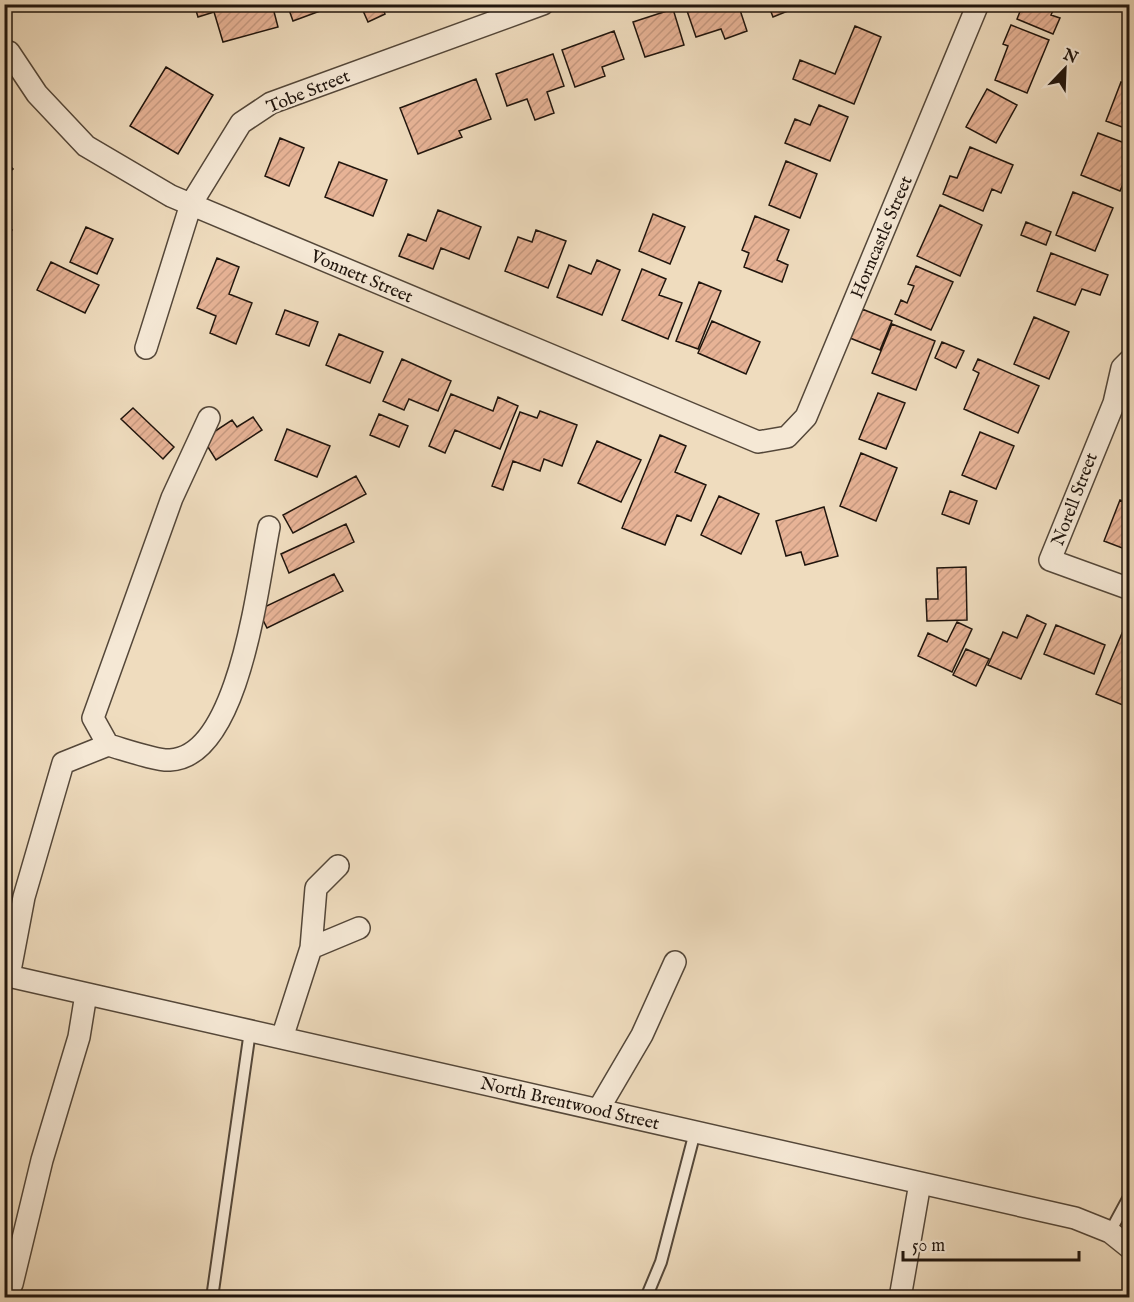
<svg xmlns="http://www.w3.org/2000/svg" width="1134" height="1302" font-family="'IM FELL English',serif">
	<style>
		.building { fill: url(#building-hatch); stroke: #20150d; stroke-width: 1.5 }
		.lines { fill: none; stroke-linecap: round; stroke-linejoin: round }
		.lane-casing { stroke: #544739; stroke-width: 14 }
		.street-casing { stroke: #544739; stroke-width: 24 }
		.lane { stroke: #f5e8d5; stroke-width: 10 }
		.street { stroke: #f5e8d5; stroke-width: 21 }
		.labels { text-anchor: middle; stroke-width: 4.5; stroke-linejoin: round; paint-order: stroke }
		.street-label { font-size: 18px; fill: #20150d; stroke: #f5e8d5 }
	</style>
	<defs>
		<pattern id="building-hatch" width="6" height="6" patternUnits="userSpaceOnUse" patternTransform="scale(1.5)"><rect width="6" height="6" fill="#e7b396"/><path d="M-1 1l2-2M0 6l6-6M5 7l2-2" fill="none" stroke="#c69980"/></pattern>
	</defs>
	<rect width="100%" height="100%" fill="#efdcbe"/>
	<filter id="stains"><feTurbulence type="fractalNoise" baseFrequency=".00333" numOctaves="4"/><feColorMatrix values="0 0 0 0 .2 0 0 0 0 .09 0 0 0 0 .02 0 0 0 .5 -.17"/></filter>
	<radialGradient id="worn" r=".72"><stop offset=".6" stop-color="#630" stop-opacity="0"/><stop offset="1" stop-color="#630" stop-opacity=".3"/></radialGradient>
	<path class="building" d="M 194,4 L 272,4 L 278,27 L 223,42 L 214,12 L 198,17 Z
		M 287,4 L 339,4 L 293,21 Z
		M 360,4 L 381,4 L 385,14 L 368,22 Z
		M 738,4 L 747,31 L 725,39 L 721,29 L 696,37 L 685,5 Z
		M 768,4 L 805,4 L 773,17 Z
		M 1023,4 L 1056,4 L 1051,15 L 1060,18 L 1053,34 L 1017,19 Z
		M 673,9 L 684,45 L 645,57 L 633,22 Z
		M 1011,25 L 1049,40 L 1027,93 L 995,80 L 1008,46 L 1003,44 Z
		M 855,26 L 881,37 L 854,104 L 793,79 L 800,60 L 835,74 Z
		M 614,31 L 624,59 L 602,67 L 605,76 L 575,87 L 562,50 Z
		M 553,54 L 564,86 L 547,92 L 554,113 L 535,120 L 527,99 L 507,106 L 496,74 Z
		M 166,67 L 213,95 L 178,154 L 130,126 Z
		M 476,79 L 491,119 L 459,131 L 462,137 L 418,154 L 400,108 Z
		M 1121,82 L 1130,85 L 1130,130 L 1106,121 Z
		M 987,89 L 1017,105 L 996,143 L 966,127 Z
		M 819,105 L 848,117 L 830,161 L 785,143 L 795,119 L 810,125 Z
		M 1098,133 L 1130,145 L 1130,168 L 1120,191 L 1081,175 Z
		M 280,138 L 304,148 L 289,186 L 265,176 Z
		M 970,147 L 1013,165 L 1001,193 L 992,189 L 983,211 L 943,194 L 950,176 L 957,178 Z
		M 4,160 L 13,169 L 4,177 Z
		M 786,161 L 817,174 L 800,218 L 769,205 Z
		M 339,162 L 387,180 L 373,216 L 325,197 Z
		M 1073,192 L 1113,208 L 1095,251 L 1056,235 Z
		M 940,205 L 982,225 L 960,276 L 917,256 Z
		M 438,210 L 481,227 L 469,259 L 441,248 L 433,269 L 399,256 L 408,234 L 426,241 Z
		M 653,214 L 685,227 L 670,264 L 639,251 Z
		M 755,216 L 789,230 L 777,260 L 788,265 L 782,282 L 744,267 L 749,253 L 742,250 Z
		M 1026,222 L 1051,232 L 1046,245 L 1021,235 Z
		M 4,225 L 12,230 L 4,242 Z
		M 86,227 L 113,239 L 97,274 L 70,262 Z
		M 536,230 L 566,241 L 548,288 L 505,271 L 518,237 L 532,242 Z
		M 1051,253 L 1108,275 L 1100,295 L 1082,289 L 1075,305 L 1037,291 Z
		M 217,258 L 239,267 L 229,294 L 252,303 L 236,344 L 210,333 L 216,316 L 197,308 Z
		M 597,260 L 620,270 L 602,315 L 557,297 L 569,265 L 591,274 Z
		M 51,262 L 99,285 L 85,313 L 37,290 Z
		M 916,266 L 953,282 L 931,330 L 895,314 L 901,300 L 907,303 L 914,286 L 908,284 Z
		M 642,269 L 666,279 L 659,295 L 682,303 L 668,339 L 622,320 Z
		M 699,282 L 721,291 L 698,349 L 676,341 Z
		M 862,309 L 892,321 L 880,350 L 850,338 Z
		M 285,310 L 318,322 L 309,346 L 276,334 Z
		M 1034,317 L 1069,332 L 1049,379 L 1014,364 Z
		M 712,321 L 760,342 L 746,374 L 698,353 Z
		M 892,324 L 935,341 L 916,390 L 872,373 Z
		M 339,334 L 383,352 L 370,383 L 326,365 Z
		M 942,342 L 964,351 L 956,368 L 935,358 Z
		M 402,359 L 451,381 L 438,411 L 409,399 L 404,410 L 383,401 Z
		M 978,359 L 1039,386 L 1018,433 L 964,409 L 979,373 L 973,370 Z
		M 878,393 L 905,403 L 886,449 L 859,439 Z
		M 451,394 L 493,411 L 498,397 L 518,406 L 500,449 L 455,430 L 445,453 L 429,446 Z
		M 133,408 L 174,447 L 163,459 L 121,419 Z
		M 540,411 L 577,425 L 562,466 L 544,459 L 540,471 L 513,461 L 503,490 L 492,486 L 520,412 L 537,418 Z
		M 379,414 L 408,426 L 399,447 L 370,435 Z
		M 253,417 L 262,430 L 216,460 L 203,439 L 232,420 L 237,427 Z
		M 287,429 L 330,446 L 317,477 L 275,460 Z
		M 980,432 L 1014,446 L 996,489 L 962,475 Z
		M 660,435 L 686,446 L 675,472 L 706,485 L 691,521 L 677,515 L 665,545 L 622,528 Z
		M 597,441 L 641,460 L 621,502 L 578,483 Z
		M 861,453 L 897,468 L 876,521 L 840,506 Z
		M 356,476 L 366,494 L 293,533 L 283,515 Z
		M 950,491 L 977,501 L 969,524 L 942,514 Z
		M 719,496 L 759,514 L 741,554 L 701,535 Z
		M 1120,500 L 1130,504 L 1130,551 L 1104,541 Z
		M 824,507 L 838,556 L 805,565 L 801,552 L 786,556 L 776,521 Z
		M 346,524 L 354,542 L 289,573 L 281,554 Z
		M 966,567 L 967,620 L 927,621 L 926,599 L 938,599 L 937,568 Z
		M 334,574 L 343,591 L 267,628 L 258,610 Z
		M 1027,615 L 1046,624 L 1021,679 L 988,665 L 1003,632 L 1017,638 Z
		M 957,622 L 972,629 L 952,672 L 918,656 L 928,633 L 947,642 Z
		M 1056,625 L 1105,645 L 1094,674 L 1044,654 Z
		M 1123,631 L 1130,633 L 1130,708 L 1096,694 Z
		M 966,649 L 989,659 L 976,686 L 953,675 Z"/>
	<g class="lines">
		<defs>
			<path id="lane" d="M 1110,1232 L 1130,1195
				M 212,1298 L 250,1031
				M 646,1298 L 661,1262 L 695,1132"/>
			<path id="street" d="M 9,52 L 37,94 L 86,146 L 171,196 L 758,442 L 787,437 L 806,417 L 978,4
				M 146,348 L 191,204 L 241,123 L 271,103 L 543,4
				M 1130,360 L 1122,368 L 1114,403 L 1050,560 L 1130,589
				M 209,418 L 172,498 L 93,718 L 108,745 C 123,749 157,761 170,760 C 240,757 258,581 269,527
				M 311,948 L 316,888 L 338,866
				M 4,975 L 1075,1218 L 1110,1232 L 1130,1248
				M 9,976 L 24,897 L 63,763 L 108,745
				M 282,1038 L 311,948 L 359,928
				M 598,1110 L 642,1035 L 675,962
				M 12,1284 L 42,1160 L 79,1037 L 86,994
				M 900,1298 L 920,1183"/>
		</defs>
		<use href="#lane" class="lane-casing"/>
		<use href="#street" class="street-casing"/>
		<use href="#lane" class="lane"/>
		<use href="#street" class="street"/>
	</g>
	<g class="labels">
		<g class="street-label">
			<text transform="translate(308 91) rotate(-22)" y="6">Tobe Street</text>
			<text transform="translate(881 237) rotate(-67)" y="6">Horncastle Street</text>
			<text transform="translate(362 276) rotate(23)" y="6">Vonnett Street</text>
			<text transform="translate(1074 499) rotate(-69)" y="6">Norell Street</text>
			<text transform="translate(570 1103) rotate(13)" y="6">North Brentwood Street</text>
		</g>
	</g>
	<rect width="1134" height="1302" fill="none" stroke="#efdcbe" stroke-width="24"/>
	<rect x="6" y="6" width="1122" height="1290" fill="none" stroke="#20150d" stroke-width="3"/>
	<rect x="12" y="12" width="1110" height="1278" fill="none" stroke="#20150d" stroke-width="1.5"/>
	<g transform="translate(1065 69) rotate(23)" stroke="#f5e8d5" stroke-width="4.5" paint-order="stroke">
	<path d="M0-4.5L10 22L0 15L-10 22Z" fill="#20150d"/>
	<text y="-9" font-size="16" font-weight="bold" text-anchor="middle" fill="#20150d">N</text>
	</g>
	<path d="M903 1251v9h176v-9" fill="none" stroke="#20150d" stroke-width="3"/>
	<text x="912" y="1251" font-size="18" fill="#20150d" stroke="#f5e8d5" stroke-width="4.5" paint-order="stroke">50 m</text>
	<rect width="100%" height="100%" filter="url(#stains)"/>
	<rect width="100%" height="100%" fill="url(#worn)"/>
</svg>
